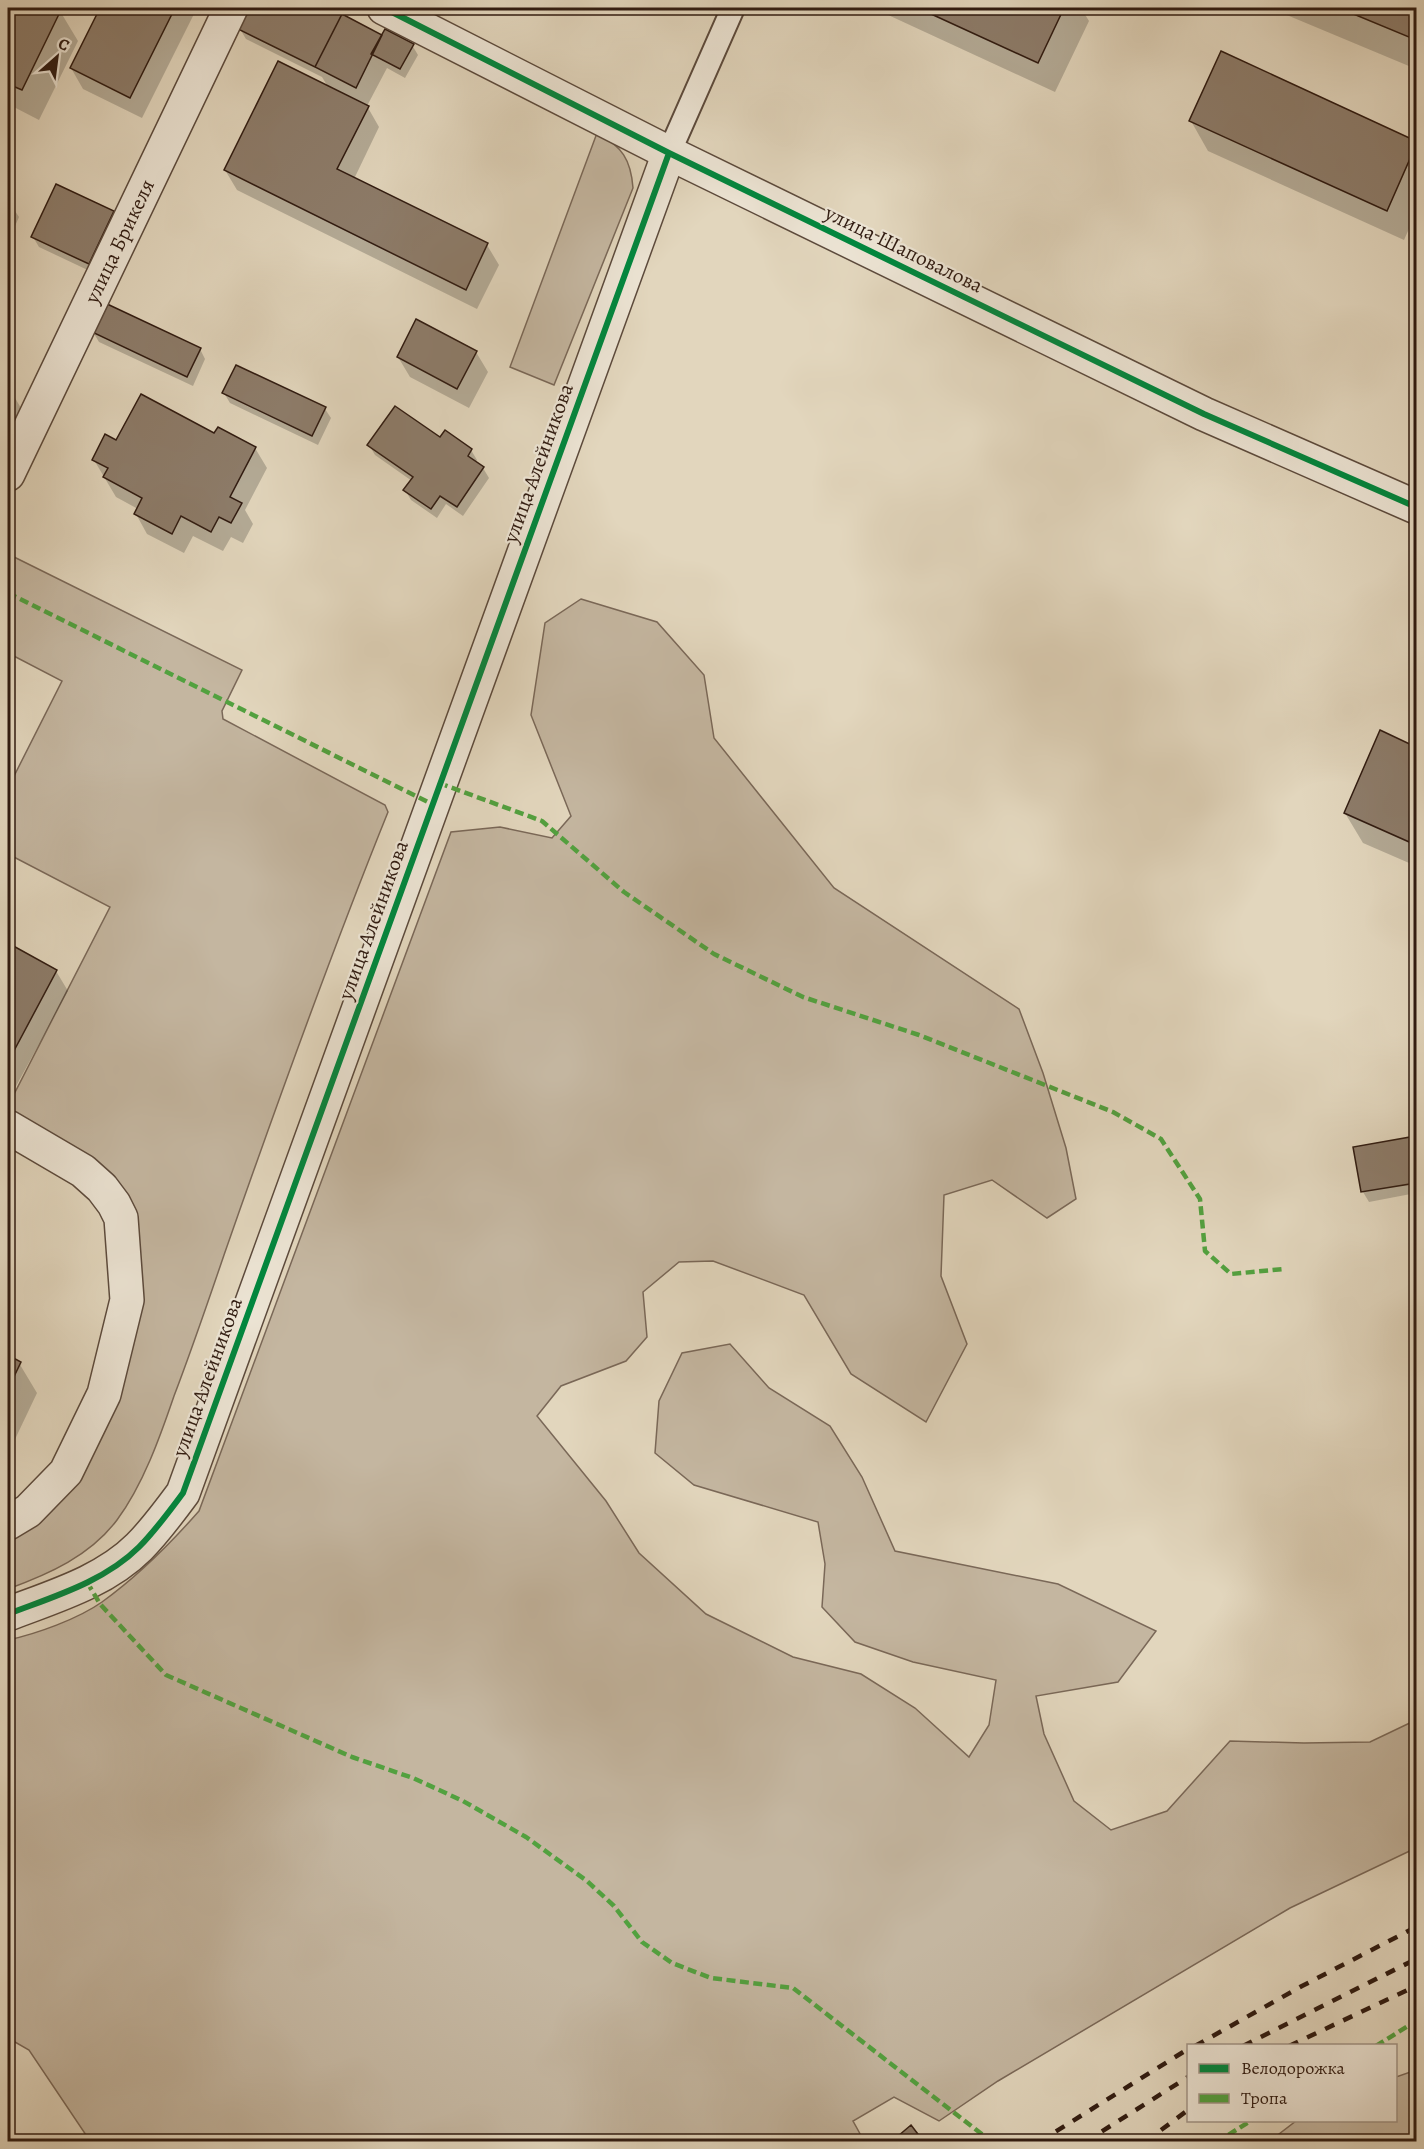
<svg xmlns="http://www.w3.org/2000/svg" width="1424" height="2149" font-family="Alegreya,serif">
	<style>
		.green { fill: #c4b6a0; stroke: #7a6858; stroke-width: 1.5 }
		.shadow { fill: #0003 }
		.building { fill: #8d7c6a; stroke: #301b11; stroke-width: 1.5 }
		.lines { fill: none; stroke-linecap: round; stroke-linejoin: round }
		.service-casing { stroke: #5c4a3c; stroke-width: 26 }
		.minor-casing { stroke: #5c4a3c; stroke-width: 36 }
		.service { stroke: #ece4d4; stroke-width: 22 }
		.minor { stroke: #ece4d4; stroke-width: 33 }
		.rail { stroke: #301b11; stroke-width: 4.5; stroke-dasharray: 10 10; stroke-linecap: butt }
		.quiet { stroke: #52a13f; stroke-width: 4.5; stroke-dasharray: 9 4.5; stroke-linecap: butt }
		.cycleway-casing { stroke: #ece4d4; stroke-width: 10 }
		.cycleway { stroke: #00873e; stroke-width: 6 }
		.labels { text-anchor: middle; stroke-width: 4.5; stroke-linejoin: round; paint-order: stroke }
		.street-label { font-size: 21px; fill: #301b11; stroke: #ece4d4 }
	</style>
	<rect width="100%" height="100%" fill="#e2d6bd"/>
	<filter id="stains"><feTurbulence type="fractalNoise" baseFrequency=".00333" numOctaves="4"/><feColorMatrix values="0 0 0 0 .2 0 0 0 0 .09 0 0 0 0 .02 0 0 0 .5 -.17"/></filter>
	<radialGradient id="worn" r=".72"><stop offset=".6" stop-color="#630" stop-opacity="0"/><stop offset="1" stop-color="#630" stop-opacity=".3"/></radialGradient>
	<path class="green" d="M 597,133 C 622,146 631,160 633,188 L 554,385 L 510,367 Z
		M 8,554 L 242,670 L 222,711 L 223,719 L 385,805 L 388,812 C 329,958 276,1106 224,1255 C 208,1302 192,1349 174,1396 C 160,1437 143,1485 117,1520 C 90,1556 49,1574 8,1589 L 8,1533 L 110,1396 L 127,1215 L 8,1119 L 8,1106 L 110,907 L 8,854 L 8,788 L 62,681 L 8,653 Z
		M 581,599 L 657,622 L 704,675 L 714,738 L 834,888 L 1019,1009 L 1043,1073 L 1066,1148 L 1076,1199 L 1047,1218 L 992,1180 L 944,1195 L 941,1276 L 967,1344 L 926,1422 L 851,1374 L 804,1295 L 713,1261 L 679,1262 L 643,1292 L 647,1337 L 626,1361 L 561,1386 L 537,1416 L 606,1501 L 639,1553 L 706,1614 L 793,1657 L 861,1674 L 915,1708 L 969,1757 L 989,1725 L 996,1680 L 913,1662 L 855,1642 L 822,1607 L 825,1564 L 818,1522 L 694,1485 L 655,1453 L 659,1401 L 682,1353 L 730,1344 L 769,1388 L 830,1426 L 862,1477 L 895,1551 L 1058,1584 L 1156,1631 L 1118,1682 L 1036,1696 L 1044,1734 L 1074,1801 L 1111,1830 L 1167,1811 L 1230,1741 L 1304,1743 L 1370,1742 L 1416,1720 L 1416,1848 L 1290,1908 L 998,2081 L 939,2121 L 894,2097 L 853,2121 L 864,2141 L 90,2141 L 29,2050 L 8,2038 L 8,1640 C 36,1634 78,1619 102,1602 C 138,1576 170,1544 199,1511 L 451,832 L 500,827 L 552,838 L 571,816 L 531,715 L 545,623 Z
		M 1416,2070 L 1416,2141 L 1270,2141 L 1296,2121 L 1396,2120 L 1396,2077 Z"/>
	<path class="shadow" d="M 8,8 L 53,8 L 60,11 L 78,41 L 39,120 L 8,104 Z
		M 102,8 L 197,8 L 142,118 L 83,89 L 71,68 Z
		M 251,8 L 325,8 L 383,37 L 412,45 L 418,55 L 405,78 L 387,68 L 367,106 L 379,127 L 354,179 L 487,245 L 499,265 L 477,309 L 237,190 L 225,170 L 328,87 L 322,77 L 246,39 L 240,29 Z
		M 873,8 L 1081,8 L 1089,21 L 1055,92 Z
		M 1270,8 L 1416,8 L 1416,69 Z
		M 1221,53 L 1416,142 L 1416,213 L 1404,240 L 1208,151 L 1191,121 Z
		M 8,192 L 15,203 L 13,208 L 19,217 L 8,242 Z
		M 113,212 L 118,222 L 94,273 L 39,247 L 33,237 Z
		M 93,332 L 200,349 L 205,359 L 193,386 L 99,342 Z
		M 476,352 L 488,372 L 469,408 L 410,377 L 398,357 Z
		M 8,391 L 12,393 L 24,413 L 8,447 Z
		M 224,393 L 325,409 L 331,418 L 318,445 L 230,403 Z
		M 215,435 L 255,448 L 267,468 L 245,510 L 253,524 L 243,543 L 231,537 L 223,551 L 193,536 L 184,553 L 147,534 L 136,514 L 138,509 L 116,497 L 94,460 L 117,442 Z
		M 440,439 L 471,450 L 477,460 L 475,463 L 483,468 L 489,478 L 463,516 L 446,504 L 437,518 L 411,500 L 405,490 L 412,481 L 375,455 L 369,445 Z
		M 1381,732 L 1416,748 L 1416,866 L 1363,843 L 1345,813 Z
		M 8,945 L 56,971 L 68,991 L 15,1088 L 8,1084 Z
		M 1416,1138 L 1416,1193 L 1369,1202 L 1363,1192 L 1355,1148 Z
		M 8,1357 L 19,1363 L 37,1393 L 8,1454 Z"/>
	<path class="building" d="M 8,8 L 56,8 L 61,10 L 22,90 L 8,84 Z
		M 100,8 L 175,8 L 130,98 L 70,68 Z
		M 249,8 L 329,8 L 342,14 L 315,67 L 238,29 Z
		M 918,8 L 1064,8 L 1038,63 Z
		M 1339,8 L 1416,8 L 1416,40 Z
		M 342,14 L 382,35 L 356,88 L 315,67 Z
		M 385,29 L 414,44 L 400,69 L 371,54 Z
		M 1221,51 L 1416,141 L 1416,145 L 1387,211 L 1189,121 Z
		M 278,61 L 369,106 L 337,169 L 488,243 L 466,290 L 224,170 Z
		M 56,184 L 114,211 L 89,264 L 31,237 Z
		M 8,203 L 14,206 L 8,221 Z
		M 105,303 L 201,348 L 187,377 L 92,332 Z
		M 416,319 L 477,351 L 457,389 L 397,357 Z
		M 236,365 L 326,407 L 312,436 L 222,393 Z
		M 141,394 L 214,433 L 218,427 L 256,447 L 230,497 L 242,503 L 231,523 L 219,517 L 211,532 L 181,516 L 172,534 L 134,514 L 142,498 L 103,477 L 108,468 L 92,460 L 105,434 L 116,440 Z
		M 395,406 L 440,437 L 445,430 L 472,449 L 468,456 L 484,467 L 457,507 L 440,496 L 431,509 L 403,490 L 413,477 L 367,445 Z
		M 1380,730 L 1416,747 L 1416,845 L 1344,813 Z
		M 8,943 L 57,970 L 8,1062 Z
		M 1416,1136 L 1416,1183 L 1361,1192 L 1353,1147 Z
		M 8,1355 L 21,1362 L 8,1389 Z
		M 911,2125 L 924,2142 L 891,2142 Z"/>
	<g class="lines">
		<defs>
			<path id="service" d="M 669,153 L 733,8"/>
			<g id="minor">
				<path d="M 384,8 L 669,153 L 1204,414 L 1416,507"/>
				<path id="s1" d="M 8,474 L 231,8"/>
				<path d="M 8,1127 L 83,1171 L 102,1188 L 114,1204 L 121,1218 L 127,1300 L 104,1394 L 66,1472 L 28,1511 L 8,1523"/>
				<path d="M 8,1614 C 52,1597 104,1582 139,1547 C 155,1531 169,1512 183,1493 L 669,153"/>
			</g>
		</defs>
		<use href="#service" class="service-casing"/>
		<use href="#minor" class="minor-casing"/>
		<use href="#service" class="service"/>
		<use href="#minor" class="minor"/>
		<path class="rail" d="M 1195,2046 L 1302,1986 L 1416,1927
			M 1243,2046 L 1416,1959
			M 1289,2046 L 1416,1986
			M 1039,2142 L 1188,2049
			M 1085,2142 L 1188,2077
			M 1145,2142 L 1188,2110"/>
		<path class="quiet" d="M 8,593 L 432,804
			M 439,783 L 542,821 L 624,892 L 714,954 L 803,997 L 919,1035 L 1113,1112 L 1161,1139 L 1200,1199 L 1205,1251 L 1231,1274 L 1284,1269
			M 87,1582 L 100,1604 L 166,1675 L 352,1757 L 413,1778 L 463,1801 L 526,1837 L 587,1881 L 614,1906 L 642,1942 L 672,1963 L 711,1978 L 793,1988 L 992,2142
			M 1376,2046 L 1416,2021
			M 1217,2142 L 1252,2120"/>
		<defs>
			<path id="cycleway" d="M 384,8 L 669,153 L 1204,414 L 1416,507
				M 8,1614 C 52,1597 104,1582 139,1547 C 155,1531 169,1512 183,1493 L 669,153"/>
		</defs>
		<use href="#cycleway" class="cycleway-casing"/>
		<use href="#cycleway" class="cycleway"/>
	</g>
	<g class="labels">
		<g class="street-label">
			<text dy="7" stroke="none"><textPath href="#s1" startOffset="258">улица Брикеля</textPath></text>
			<text transform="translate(904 249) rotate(26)" y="7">улица Шаповалова</text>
			<text transform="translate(538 463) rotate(-70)" y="7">улица Алейникова</text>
			<text transform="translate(373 920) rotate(-70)" y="7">улица Алейникова</text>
			<text transform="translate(207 1377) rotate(-70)" y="7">улица Алейникова</text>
		</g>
	</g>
	<rect width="1424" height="2149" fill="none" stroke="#e2d6bd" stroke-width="30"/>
	<rect x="9" y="9" width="1406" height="2131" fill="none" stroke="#301b11" stroke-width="3"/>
	<rect x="15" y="15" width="1394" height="2119" fill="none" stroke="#301b11" stroke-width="1.5"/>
	<rect x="1187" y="2044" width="210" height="78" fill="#ece4d4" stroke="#a19486" stroke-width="1.5"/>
	<rect x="1199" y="2064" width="30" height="9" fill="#00873e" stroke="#a19486" stroke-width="1.5"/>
	<text x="1241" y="2074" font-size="18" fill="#301b11">Велодорожка</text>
	<rect x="1199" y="2094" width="30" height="9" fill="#52a13f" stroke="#a19486" stroke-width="1.5"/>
	<text x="1241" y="2104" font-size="18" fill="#301b11">Тропа</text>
	<g transform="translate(57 57) rotate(28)" stroke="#ece4d4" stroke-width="4.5" paint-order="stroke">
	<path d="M0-4.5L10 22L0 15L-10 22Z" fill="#301b11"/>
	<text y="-9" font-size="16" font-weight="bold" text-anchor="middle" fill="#301b11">С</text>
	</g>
	<rect width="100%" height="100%" filter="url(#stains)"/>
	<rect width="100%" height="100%" fill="url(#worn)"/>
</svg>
